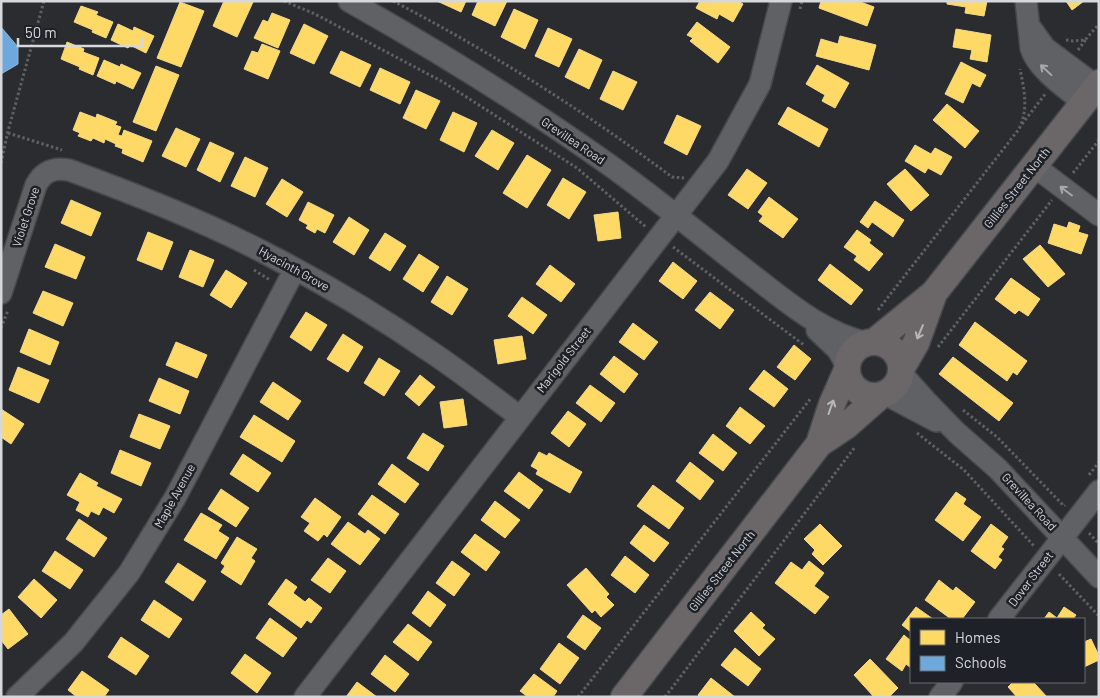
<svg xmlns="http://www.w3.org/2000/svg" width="1100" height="698" font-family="Barlow,sans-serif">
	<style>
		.homes { fill: #ffd966; stroke: #f3d989 }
		.schools { fill: #6fa8dc; stroke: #8eb6dc }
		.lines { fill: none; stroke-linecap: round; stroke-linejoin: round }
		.minor-casing { stroke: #46484a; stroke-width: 24 }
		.major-casing { stroke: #46484a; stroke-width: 29 }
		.path { stroke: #5f6062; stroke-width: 3; stroke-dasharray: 2.5 2.5; stroke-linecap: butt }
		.minor { stroke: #606164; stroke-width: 21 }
		.major { stroke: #6b6768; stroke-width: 26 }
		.oneway { stroke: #a7a8ac }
		.oneway2 { stroke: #b6b6b9 }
		.labels { text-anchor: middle; stroke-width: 5; stroke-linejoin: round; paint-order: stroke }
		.street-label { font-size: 12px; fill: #d6d8dc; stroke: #1e2127 }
	</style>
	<rect width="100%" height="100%" fill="#2a2c2f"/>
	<path class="homes" d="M 224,1 L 253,2 L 237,37 L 213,26 Z
		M 437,1 L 466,1 L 461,12 Z
		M 478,1 L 507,1 L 495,26 L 472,15 Z
		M 700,1 L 738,1 L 743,4 L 733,22 L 719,14 L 717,19 L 696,8 Z
		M 821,1 L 858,1 L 874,7 L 867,26 L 819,8 Z
		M 947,1 L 987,1 L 984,16 L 965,13 L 966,7 L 947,4 Z
		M 1066,1 L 1084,1 L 1072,10 Z
		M 180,2 L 204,11 L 181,67 L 157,58 Z
		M 81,6 L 98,12 L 96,15 L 113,22 L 106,38 L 92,32 L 93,30 L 74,22 Z
		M 514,9 L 538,20 L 525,49 L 501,37 Z
		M 272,13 L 290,20 L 278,48 L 254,38 L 263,20 L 268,22 Z
		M 697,22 L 730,47 L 718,63 L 690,41 L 693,38 L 687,35 Z
		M 118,24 L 133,31 L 134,27 L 154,36 L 146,53 L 130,45 L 128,48 L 111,40 Z
		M 304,24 L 328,36 L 314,64 L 290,53 Z
		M 548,28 L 572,39 L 559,67 L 535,56 Z
		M 956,29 L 991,35 L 987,62 L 970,59 L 972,50 L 953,47 Z
		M 840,36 L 876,45 L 869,70 L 816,56 L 821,39 L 838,44 Z
		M 67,42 L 84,49 L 83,52 L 99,58 L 93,75 L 79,69 L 80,67 L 61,59 Z
		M 262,44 L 280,51 L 268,79 L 244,69 L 252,51 L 258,53 Z
		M 579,49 L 602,60 L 589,89 L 565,77 Z
		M 341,51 L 371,65 L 360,87 L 330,73 Z
		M 104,60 L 120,67 L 121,64 L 141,73 L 133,89 L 116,81 L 115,84 L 97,76 Z
		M 961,62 L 986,75 L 980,87 L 972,83 L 963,103 L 945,94 Z
		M 817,65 L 849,83 L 835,108 L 822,101 L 825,95 L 806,84 Z
		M 156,66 L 179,75 L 156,131 L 133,122 Z
		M 380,68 L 410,82 L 400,104 L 370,90 Z
		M 613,71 L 637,82 L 623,110 L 600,99 Z
		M 416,90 L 440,101 L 426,129 L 403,118 Z
		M 947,104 L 979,131 L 965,148 L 933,120 Z
		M 788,107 L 828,129 L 819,147 L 778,124 Z
		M 80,112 L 96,118 L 97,114 L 117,122 L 115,125 L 121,127 L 118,135 L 122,136 L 124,130 L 152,141 L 143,162 L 122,153 L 123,149 L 115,146 L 116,144 L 105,139 L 104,143 L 93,138 L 91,141 L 78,136 L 80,133 L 73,130 Z
		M 453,112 L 477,123 L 464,152 L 440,140 Z
		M 677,115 L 701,126 L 687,155 L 664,143 Z
		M 176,128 L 200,139 L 186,167 L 162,156 Z
		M 492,130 L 514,143 L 498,170 L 475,156 Z
		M 210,142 L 234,153 L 220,182 L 197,170 Z
		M 915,145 L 931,154 L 935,148 L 952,157 L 941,175 L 928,168 L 925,173 L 905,161 Z
		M 527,155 L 551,170 L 527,208 L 503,193 Z
		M 245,157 L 268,168 L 255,197 L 231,186 Z
		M 747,169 L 767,183 L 748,209 L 728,195 Z
		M 905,169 L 929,195 L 911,211 L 887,184 Z
		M 563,178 L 586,192 L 569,219 L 547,205 Z
		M 282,179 L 303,192 L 287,217 L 266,204 Z
		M 769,197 L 798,219 L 783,238 L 759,221 L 763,216 L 758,212 Z
		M 71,200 L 101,213 L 91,236 L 61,223 Z
		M 875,201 L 904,220 L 893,237 L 872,222 L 868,228 L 860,222 Z
		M 308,202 L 334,215 L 325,233 L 317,229 L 315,233 L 306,228 L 308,225 L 299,220 Z
		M 618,212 L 621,238 L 598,241 L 594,215 Z
		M 349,217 L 369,230 L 354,255 L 333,242 Z
		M 1069,222 L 1080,226 L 1078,232 L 1088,235 L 1081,254 L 1048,243 L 1054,224 L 1067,228 Z
		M 857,230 L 871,240 L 869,243 L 883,254 L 869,271 L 854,260 L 857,256 L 844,247 Z
		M 148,232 L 173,242 L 162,270 L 137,260 Z
		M 385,233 L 406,246 L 390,271 L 369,258 Z
		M 55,244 L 85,257 L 76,279 L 45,267 Z
		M 1040,245 L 1065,274 L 1048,287 L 1023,259 Z
		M 190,250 L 214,260 L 203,287 L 179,277 Z
		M 419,254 L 439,267 L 423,292 L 403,279 Z
		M 673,262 L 697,281 L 683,299 L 659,281 Z
		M 830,264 L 863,290 L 851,305 L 818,280 Z
		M 550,265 L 575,284 L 561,302 L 536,284 Z
		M 226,270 L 247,283 L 231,308 L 210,295 Z
		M 447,276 L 468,289 L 452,315 L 431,302 Z
		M 1011,278 L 1040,299 L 1028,316 L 1019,310 L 1015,314 L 995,299 Z
		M 43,291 L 73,303 L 63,326 L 33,313 Z
		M 710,292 L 734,310 L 720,329 L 695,310 Z
		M 522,297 L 547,315 L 533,334 L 508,316 Z
		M 306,312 L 327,325 L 311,351 L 290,337 Z
		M 975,322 L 1027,361 L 1017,375 L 1013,372 L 1007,381 L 959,345 Z
		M 633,323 L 658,342 L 644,360 L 619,342 Z
		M 29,329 L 59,342 L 50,365 L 20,352 Z
		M 343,334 L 363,347 L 348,372 L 327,359 Z
		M 522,336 L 526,359 L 498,364 L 494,340 Z
		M 176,342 L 207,355 L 197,378 L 166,365 Z
		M 794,345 L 811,359 L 795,380 L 777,367 Z
		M 614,356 L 638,374 L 624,393 L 600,374 Z
		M 953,357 L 1013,403 L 999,421 L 939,374 Z
		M 379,358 L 400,371 L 384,396 L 364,383 Z
		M 18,367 L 49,380 L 39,403 L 9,390 Z
		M 764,370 L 788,389 L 774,407 L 749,389 Z
		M 420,375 L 435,387 L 419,406 L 405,394 Z
		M 159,378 L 189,391 L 180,414 L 149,401 Z
		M 273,382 L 301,401 L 288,420 L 260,402 Z
		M 590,385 L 615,403 L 601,422 L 576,403 Z
		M 463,399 L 467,425 L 444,428 L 440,402 Z
		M 740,407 L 765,426 L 750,444 L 726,426 Z
		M 1,409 L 24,424 L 11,444 L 1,437 Z
		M 568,411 L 586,424 L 569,447 L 551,433 Z
		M 139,414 L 170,426 L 160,449 L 130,437 Z
		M 254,415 L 295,441 L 282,462 L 240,437 Z
		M 423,433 L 444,446 L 428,471 L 407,458 Z
		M 713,434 L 737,453 L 723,471 L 699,453 Z
		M 120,450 L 151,463 L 141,486 L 111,473 Z
		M 539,452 L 547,456 L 549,453 L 582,472 L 570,493 L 536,474 L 538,470 L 531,466 Z
		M 243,454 L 271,473 L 258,492 L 230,474 Z
		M 690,462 L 714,481 L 700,500 L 676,481 Z
		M 392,464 L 419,484 L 405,503 L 378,484 Z
		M 519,472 L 543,490 L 529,509 L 504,491 Z
		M 80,473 L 98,483 L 96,486 L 122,499 L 114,513 L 103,507 L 99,515 L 91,511 L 88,517 L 76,510 L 80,502 L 67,495 Z
		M 653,485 L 684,508 L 669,529 L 637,506 Z
		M 221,489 L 249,508 L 236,527 L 208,509 Z
		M 956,492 L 966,499 L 963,504 L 981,517 L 963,541 L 935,520 Z
		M 372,495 L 399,514 L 385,534 L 358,514 Z
		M 315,498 L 341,517 L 327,537 L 324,534 L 318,541 L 304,531 L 310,523 L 301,517 Z
		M 495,501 L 520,520 L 505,538 L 481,520 Z
		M 201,513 L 222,525 L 218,531 L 229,538 L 216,559 L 184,540 Z
		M 79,519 L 107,538 L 94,557 L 66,539 Z
		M 348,522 L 365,534 L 368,530 L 380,539 L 360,565 L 331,544 Z
		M 820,524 L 842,546 L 823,565 L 812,554 L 815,550 L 804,539 Z
		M 991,524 L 1008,537 L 1001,547 L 1004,549 L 998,557 L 1002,560 L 995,569 L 971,551 Z
		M 644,525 L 669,543 L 654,562 L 630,543 Z
		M 475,534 L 500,552 L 486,571 L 461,552 Z
		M 237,537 L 257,549 L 251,558 L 255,561 L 241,585 L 221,572 L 225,566 L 221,563 Z
		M 55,551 L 83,570 L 70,589 L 42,571 Z
		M 625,556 L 649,575 L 635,593 L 611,575 Z
		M 328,558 L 346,571 L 330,593 L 311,580 Z
		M 452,561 L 470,574 L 454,596 L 436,583 Z
		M 809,561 L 824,573 L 814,586 L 829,597 L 815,614 L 775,583 L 791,562 L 802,570 Z
		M 178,563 L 206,581 L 193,601 L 165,582 Z
		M 586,568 L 609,594 L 606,597 L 614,605 L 601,617 L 595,610 L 592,613 L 567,585 Z
		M 34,579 L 57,600 L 41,618 L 18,597 Z
		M 286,579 L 297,587 L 293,593 L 305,602 L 309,598 L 322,608 L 311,623 L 307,620 L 301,628 L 268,604 Z
		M 939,580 L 953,591 L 956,587 L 975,602 L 962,619 L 951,619 L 925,600 Z
		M 428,591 L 446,605 L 430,627 L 412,613 Z
		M 154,600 L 182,619 L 169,638 L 141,620 Z
		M 916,607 L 933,619 L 911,619 L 911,632 L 902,625 Z
		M 1064,607 L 1076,615 L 1073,619 L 1044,619 L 1049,612 L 1057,618 Z
		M 9,609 L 28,634 L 8,649 L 1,640 L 1,615 Z
		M 751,612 L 765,625 L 762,628 L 775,639 L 759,656 L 734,631 Z
		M 583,615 L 601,628 L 585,650 L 567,637 Z
		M 270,618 L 297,638 L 283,657 L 256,638 Z
		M 408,624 L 432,642 L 418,661 L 393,642 Z
		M 904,635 L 911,641 L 911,668 L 906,664 L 902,671 L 886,659 Z
		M 121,637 L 149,656 L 136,675 L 108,657 Z
		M 1091,639 L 1099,656 L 1099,660 L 1084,667 L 1084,642 Z
		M 559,643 L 579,658 L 560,684 L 540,669 Z
		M 735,648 L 761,669 L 748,686 L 721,665 Z
		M 245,654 L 271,673 L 257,693 L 231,673 Z
		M 385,655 L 409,674 L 395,692 L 371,674 Z
		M 870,659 L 898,688 L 889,697 L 874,697 L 854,675 Z
		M 82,671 L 109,690 L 104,697 L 77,697 L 68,690 Z
		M 534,674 L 557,691 L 553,697 L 528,697 L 520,691 Z
		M 711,678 L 735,697 L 700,697 L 698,695 Z
		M 357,682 L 377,697 L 346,697 Z
		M 1013,682 L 1033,682 L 1036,685 L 1023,697 L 1017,697 L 1008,687 Z
		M 1036,685 L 1047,697 L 1023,697 Z"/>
	<path class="schools" d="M 1,27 L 18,47 L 18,64 L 1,74 Z"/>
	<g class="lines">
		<defs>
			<path id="minor" d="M 349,1 C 438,51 525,105 608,164 C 657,199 704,238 752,275 C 787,302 824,334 868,343
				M 1026,1 L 1031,48 C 1037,69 1067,89 1083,102
				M 1030,27 L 1045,48 L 1096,86
				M 1034,166 L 1099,215
				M 1,293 L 36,185 C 43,172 53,167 69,170 C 135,194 202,220 265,253 C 324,283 382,318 437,356 C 466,376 493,397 520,417
				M 817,330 L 838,350 L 847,366
				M 901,373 L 925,400 L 956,432 L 998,469 L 1099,577
				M 885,394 L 936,421
				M 999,619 L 1099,491
				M 17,697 L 73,643 L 129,573 L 175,498 L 295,269
				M 305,697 L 718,161 L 760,84 L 781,1
				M 940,697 L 952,682"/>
			<path id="major" d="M847 369a27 27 0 1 1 54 0a27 27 0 1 1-54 0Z
				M 874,342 L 934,293 L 1099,83
				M 901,369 L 916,343 L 934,293
				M 819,444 L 832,404 L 847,370
				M 624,697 L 819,444 L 846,426 L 880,396"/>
		</defs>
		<use href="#minor" class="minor-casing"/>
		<use href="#major" class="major-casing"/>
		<path class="path" d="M 284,1 L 315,14 L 443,82 L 577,168 L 646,227
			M 393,1 C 491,52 584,111 672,177 L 684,178
			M 800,9 L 802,1
			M 1066,40 L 1073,41 L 1085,40 L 1099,24
			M 1078,50 L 1087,38
			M 1022,124 L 1046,93
			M 8,133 L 62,150
			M 1,163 L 8,131 L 44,1
			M 1073,173 L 1099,140
			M 673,247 L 804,345
			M 254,270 L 270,280
			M 878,310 L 1019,129 C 1029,109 1024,89 1020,69
			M 1,328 L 8,310
			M 938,347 L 1052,200
			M 963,410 L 997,437 L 1064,506 L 1065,505
			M 917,433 L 964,470 L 1034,546
			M 1089,475 L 1099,462
			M 1089,533 L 1099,544
			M 1059,574 L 1099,616
			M 578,697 L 811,398
			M 665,697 L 855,447"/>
		<use href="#minor" class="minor"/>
		<use href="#major" class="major"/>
	</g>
	<defs><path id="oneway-shaft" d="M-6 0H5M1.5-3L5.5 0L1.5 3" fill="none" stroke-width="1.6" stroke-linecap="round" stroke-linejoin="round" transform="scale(1.25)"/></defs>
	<g class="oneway">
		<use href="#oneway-shaft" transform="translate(1046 70) rotate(-137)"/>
		<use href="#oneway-shaft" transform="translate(1066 191) rotate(-143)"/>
	</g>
	<g class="oneway2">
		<use href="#oneway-shaft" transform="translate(920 332) rotate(113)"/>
		<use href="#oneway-shaft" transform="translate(831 407) rotate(-70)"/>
	</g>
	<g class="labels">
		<g class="street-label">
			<text transform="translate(573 141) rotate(34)" y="4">Grevillea Road</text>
			<text transform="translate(1017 188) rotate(-52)" y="4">Gillies Street North</text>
			<text transform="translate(26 217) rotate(-72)" y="4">Violet Grove</text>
			<text transform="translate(294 269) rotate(29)" y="4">Hyacinth Grove</text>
			<text transform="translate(564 360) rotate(-52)" y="4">Marigold Street</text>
			<text transform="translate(175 496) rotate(-61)" y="4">Maple Avenue</text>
			<text transform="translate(1029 502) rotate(47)" y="4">Grevillea Road</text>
			<text transform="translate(722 571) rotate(-52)" y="4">Gillies Street North</text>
			<text transform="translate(1031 579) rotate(-53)" y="4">Dover Street</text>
		</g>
	</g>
	<rect width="1100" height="698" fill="none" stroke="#d6d8dc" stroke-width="5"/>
	<rect x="910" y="618" width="175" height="65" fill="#1e2127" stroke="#686a6f"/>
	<rect x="920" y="630" width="25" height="15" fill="#ffd966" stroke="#686a6f"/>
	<text x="955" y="643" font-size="15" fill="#d6d8dc">Homes</text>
	<rect x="920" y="656" width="25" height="15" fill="#6fa8dc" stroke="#686a6f"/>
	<text x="955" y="668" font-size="15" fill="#d6d8dc">Schools</text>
	<path d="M18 38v8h124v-8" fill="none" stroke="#d6d8dc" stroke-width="2.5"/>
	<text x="25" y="38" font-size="15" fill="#d6d8dc" stroke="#1e2127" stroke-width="4" paint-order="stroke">50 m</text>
</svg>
